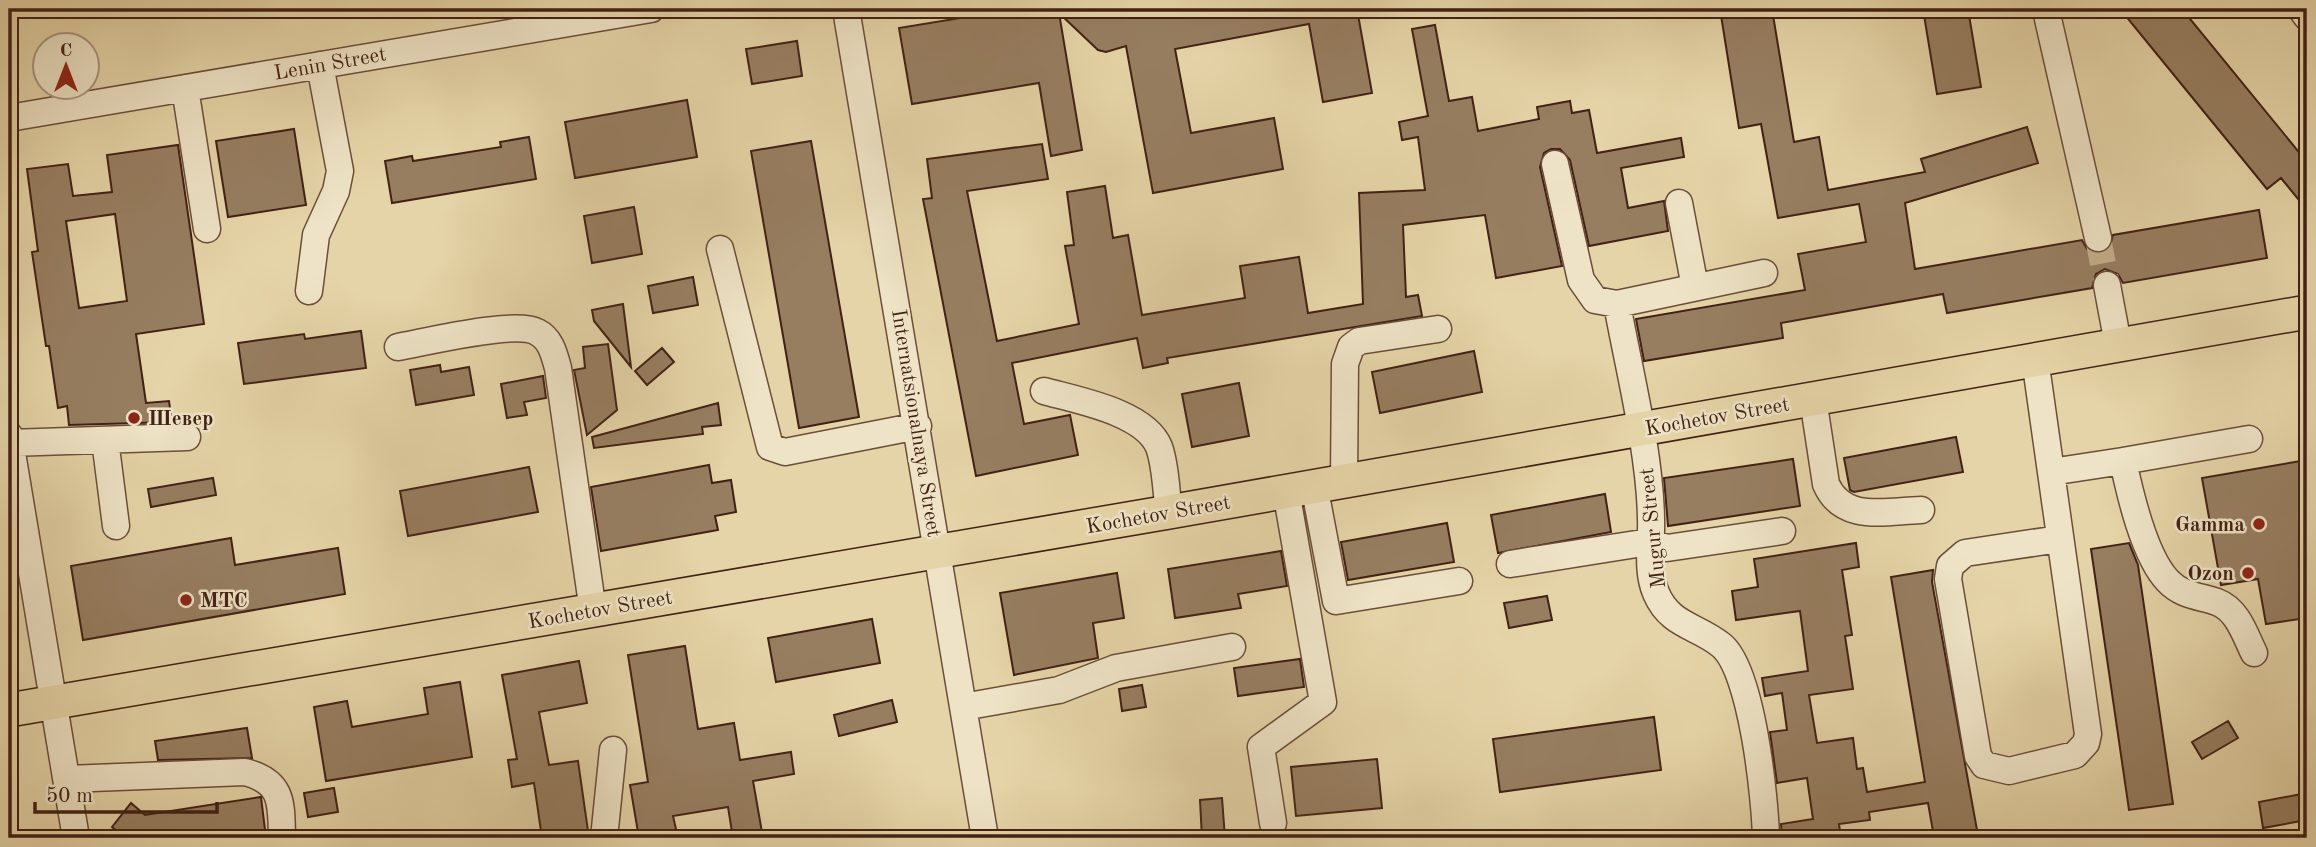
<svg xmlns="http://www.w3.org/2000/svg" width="2316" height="847" font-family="'Old Standard TT',serif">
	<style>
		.building { fill: #977e61; stroke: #422116; stroke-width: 2; fill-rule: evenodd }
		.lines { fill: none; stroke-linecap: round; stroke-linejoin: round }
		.minor-tunnel { stroke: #c4b08a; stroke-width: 26; stroke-dasharray: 26 13; stroke-linecap: butt }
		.minor-casing { stroke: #6b4e3a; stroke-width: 29 }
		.major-casing { stroke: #422116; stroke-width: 36 }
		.minor { stroke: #eee3c6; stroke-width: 26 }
		.major { stroke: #e5d4a7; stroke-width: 33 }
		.poi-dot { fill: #8f2418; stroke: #eee3c6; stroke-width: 2.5 }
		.labels { text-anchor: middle; stroke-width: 5; stroke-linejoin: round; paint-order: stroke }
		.street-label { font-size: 21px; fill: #422116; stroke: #eee3c6 }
		.poi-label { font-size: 21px; font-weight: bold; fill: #422116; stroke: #eee3c6; text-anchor: start }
	</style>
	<rect width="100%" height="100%" fill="#e5d4a7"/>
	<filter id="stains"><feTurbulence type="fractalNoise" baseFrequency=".00286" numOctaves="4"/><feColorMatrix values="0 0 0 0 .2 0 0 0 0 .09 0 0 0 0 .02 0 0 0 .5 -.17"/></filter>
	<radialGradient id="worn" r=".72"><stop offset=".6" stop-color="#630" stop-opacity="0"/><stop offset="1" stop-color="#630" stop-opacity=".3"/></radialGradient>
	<path class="building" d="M 1015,9 L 1357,9 L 1372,93 L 1323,102 L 1309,24 L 1175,49 L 1191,133 L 1274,118 L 1283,169 L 1153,193 L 1126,46 L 1106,52 L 1098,50 L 1059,13 L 1082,150 L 1051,156 L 1039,83 L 912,104 L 899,28 Z
		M 1720,9 L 1772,9 L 1794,142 L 1819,137 L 1828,190 L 1925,172 L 1921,159 L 2027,127 L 2038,163 L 1905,203 L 1915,269 L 2082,240 L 2087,249 L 2101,253 L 2109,249 L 2113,235 L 2259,210 L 2267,258 L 2123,283 L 2118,274 L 2105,269 L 2096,274 L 2092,288 L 1947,313 L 1943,294 L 1781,323 L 1783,338 L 1644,361 L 1636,319 L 1805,290 L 1798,254 L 1866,242 L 1859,204 L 1778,218 L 1761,124 L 1739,128 Z
		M 1923,9 L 1968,9 L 1981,87 L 1937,94 Z
		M 2120,9 L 2182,9 L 2307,162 L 2307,210 L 2281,178 L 2267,189 Z
		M 1435,25 L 1449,101 L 1472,97 L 1478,131 L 1539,119 L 1537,107 L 1570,101 L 1572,113 L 1589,110 L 1597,153 L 1681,138 L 1684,157 L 1621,168 L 1628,208 L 1664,201 L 1668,231 L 1589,246 L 1570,160 L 1560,149 L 1551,149 L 1544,153 L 1540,167 L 1562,266 L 1496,278 L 1485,215 L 1403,225 L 1406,297 L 1418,295 L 1422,316 L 1167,358 L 1168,363 L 1143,368 L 1137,338 L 1012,363 L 1024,424 L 1070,415 L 1078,455 L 976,476 L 923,199 L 932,198 L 927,159 L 1042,144 L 1048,179 L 967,191 L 997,341 L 1079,324 L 1065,246 L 1074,245 L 1067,192 L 1105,186 L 1113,238 L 1128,235 L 1142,315 L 1245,298 L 1240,266 L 1299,257 L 1308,313 L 1363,304 L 1359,193 L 1425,190 L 1418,137 L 1402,140 L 1399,122 L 1428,116 L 1412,29 Z
		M 797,41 L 802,76 L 752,84 L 746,49 Z
		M 687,100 L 697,157 L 575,178 L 565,122 Z
		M 294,129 L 306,205 L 228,217 L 216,141 Z
		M 529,137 L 536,179 L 392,203 L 385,161 L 412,156 L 413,161 L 501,147 L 500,142 Z
		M 811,141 L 859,417 L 799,428 L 751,151 Z
		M 178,145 L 204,324 L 136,334 L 146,403 L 169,401 L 172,422 L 69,425 L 67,406 L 58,408 L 49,346 L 46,346 L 32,252 L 38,251 L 27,169 L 68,164 L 73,196 L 112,192 L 107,155 ZM 115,214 L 127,301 L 79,308 L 66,221 Z
		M 634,207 L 642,254 L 592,263 L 584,216 Z
		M 693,277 L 698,305 L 653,313 L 648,286 Z
		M 623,304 L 631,367 L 594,321 L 592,310 Z
		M 361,331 L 366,368 L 244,384 L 238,343 L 304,334 L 305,339 Z
		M 608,344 L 617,410 L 587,435 L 574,370 L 585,368 L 583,347 Z
		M 662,348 L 674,362 L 647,385 L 635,371 Z
		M 1474,351 L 1482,392 L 1380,413 L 1372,372 Z
		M 440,365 L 441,372 L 469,367 L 474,395 L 416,405 L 410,370 Z
		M 543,376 L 546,398 L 524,402 L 527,415 L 507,418 L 501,384 Z
		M 1239,383 L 1249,436 L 1192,447 L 1182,394 Z
		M 718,403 L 721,425 L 702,427 L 703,434 L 594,448 L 592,437 Z
		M 1956,437 L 1963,472 L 1854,492 L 1850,490 L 1844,458 Z
		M 1793,459 L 1800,506 L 1668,526 L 1664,478 Z
		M 2307,460 L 2307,618 L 2266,624 L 2258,579 L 2221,585 L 2202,478 Z
		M 709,465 L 712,483 L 731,480 L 736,512 L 715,516 L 718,530 L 601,551 L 591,487 Z
		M 529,467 L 538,512 L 408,536 L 400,491 Z
		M 213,478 L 216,495 L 151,507 L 148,489 Z
		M 1605,494 L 1611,532 L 1498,553 L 1491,515 Z
		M 1447,523 L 1454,562 L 1348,580 L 1341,542 Z
		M 231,538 L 235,565 L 338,548 L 345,594 L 83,640 L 71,566 Z
		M 1856,543 L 1859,567 L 1842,570 L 1852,635 L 1845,636 L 1853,689 L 1809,695 L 1817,743 L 1853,738 L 1857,769 L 1863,768 L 1867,792 L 1925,782 L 1891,577 L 1933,570 L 1932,582 L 1977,830 L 1934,837 L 1928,803 L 1869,812 L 1870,820 L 1839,824 L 1841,838 L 1782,838 L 1781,824 L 1813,819 L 1807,778 L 1777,783 L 1770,732 L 1787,730 L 1782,693 L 1765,696 L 1762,678 L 1808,671 L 1800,611 L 1736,620 L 1732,591 L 1758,587 L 1754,559 Z
		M 2129,543 L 2138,565 L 2173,804 L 2129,810 L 2091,549 Z
		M 1281,551 L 1287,586 L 1238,594 L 1241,608 L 1175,618 L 1168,569 Z
		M 1117,573 L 1124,618 L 1093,623 L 1098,658 L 1014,675 L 1000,593 Z
		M 1547,596 L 1552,620 L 1509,628 L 1504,603 Z
		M 872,619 L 880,663 L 776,682 L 768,638 Z
		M 685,646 L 698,729 L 734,723 L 740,760 L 791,752 L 794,774 L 753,781 L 763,838 L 733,838 L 728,807 L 673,816 L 678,838 L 639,838 L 630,785 L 648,782 L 628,655 Z
		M 1300,659 L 1304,687 L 1238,696 L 1234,668 Z
		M 579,661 L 587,703 L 539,712 L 549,765 L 578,761 L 589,838 L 542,838 L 534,783 L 512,787 L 508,760 L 517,759 L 502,675 Z
		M 460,682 L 472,757 L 326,781 L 314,707 L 347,701 L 352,727 L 428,714 L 424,688 Z
		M 1142,685 L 1146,707 L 1122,711 L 1119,689 Z
		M 892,700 L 897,722 L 839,736 L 834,715 Z
		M 1654,717 L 1661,770 L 1500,792 L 1493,739 Z
		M 2228,721 L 2238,738 L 2202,759 L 2192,742 Z
		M 247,728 L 252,758 L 158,760 L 155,741 Z
		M 1377,759 L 1382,808 L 1296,816 L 1291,767 Z
		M 334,788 L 338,812 L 308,817 L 304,793 Z
		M 2307,793 L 2307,820 L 2263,828 L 2259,802 Z
		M 261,797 L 266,838 L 126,838 L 112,827 L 131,803 L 145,815 Z
		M 1222,798 L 1225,838 L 1202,838 L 1200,800 Z"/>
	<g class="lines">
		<path class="minor-tunnel" d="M 2098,238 L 2107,285"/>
		<defs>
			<path id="minor" d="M 846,9 L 985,838
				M 2301,9 L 2307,17
				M 2048,19 L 2098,238
				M 185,88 L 207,229
				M 9,118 L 651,9
				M 1555,164 L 1581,280 L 1595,300 L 1617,304 L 1764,273
				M 1679,203 L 1695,287
				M 720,249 L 770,447 L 785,452 L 918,426
				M 2107,285 L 2118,344
				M 309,291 L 316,235 L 336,191 L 340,171 L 320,65
				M 1617,304 C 1629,370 1650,452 1651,519 C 1652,542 1646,570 1656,593 C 1670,626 1696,625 1721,645 C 1752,669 1765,798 1766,838
				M 398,347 C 426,342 516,320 537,332 C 551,339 554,354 558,368 L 593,611
				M 2035,359 L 2088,734 L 2086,743 L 2075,755 L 2009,771 L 1984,765 L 1978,756 L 1948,579 L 1950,566 L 1965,553 L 2059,539
				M 1044,391 C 1076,400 1145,412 1159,447 C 1166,466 1166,492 1169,512
				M 1813,399 L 1826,484 C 1843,523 1885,511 1921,510
				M 9,435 L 76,838
				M 105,440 L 116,526
				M 10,443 L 187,437
				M 2123,461 L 2249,439
				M 2051,472 L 2123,461 C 2130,494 2144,556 2168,581 C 2182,596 2200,596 2217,602 C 2238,610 2245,635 2254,653
				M 1344,481 L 1345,364 L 1351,347 L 1359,341 L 1438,329
				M 1314,485 L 1336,601 L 1459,581
				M 1510,564 L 1649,542 L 1667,548 L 1782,531
				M 963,707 L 1059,690 L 1116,668 L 1232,647
				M 67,779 L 245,772 C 284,782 281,804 282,838
				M 1273,823 L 1261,747 L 1323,702 L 1286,491
				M 604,838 L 613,750"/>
			<path id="major" d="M 9,710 L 1169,512 L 2307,312"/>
		</defs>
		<use href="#minor" class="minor-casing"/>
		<use href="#major" class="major-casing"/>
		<use href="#minor" class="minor"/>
		<use href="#major" class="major"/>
	</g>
	<g class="poi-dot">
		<circle cx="134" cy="418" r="7"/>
		<circle cx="2259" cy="524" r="7"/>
		<circle cx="2248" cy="573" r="7"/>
		<circle cx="186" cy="600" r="7"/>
	</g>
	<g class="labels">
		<g class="street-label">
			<text transform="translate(330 63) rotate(-10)" y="7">Lenin Street</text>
			<text transform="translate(1717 416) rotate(-10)" y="7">Kochetov Street</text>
			<text transform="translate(917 423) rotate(81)" y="7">Internatsionalnaya Street</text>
			<text transform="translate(1158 514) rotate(-10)" y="7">Kochetov Street</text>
			<text transform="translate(1652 528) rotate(-96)" y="7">Mugur Street</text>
			<text transform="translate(600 609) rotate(-10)" y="7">Kochetov Street</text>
		</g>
		<g class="poi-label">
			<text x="148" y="425">Шевер</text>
			<text x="2245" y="531" text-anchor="end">Gamma</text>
			<text x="2234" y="580" text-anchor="end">Ozon</text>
			<text x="200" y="607">МТС</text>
		</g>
	</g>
	<rect width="2316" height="847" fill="none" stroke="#e5d4a7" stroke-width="35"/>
	<rect x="10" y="10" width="2295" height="826" fill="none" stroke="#422116" stroke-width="3.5"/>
	<rect x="18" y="18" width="2281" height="812" fill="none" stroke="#422116" stroke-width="2"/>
	<g transform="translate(66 66)"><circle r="33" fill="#eee3c6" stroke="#a99580" stroke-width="2"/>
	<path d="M0-5L12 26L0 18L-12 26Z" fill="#8f2418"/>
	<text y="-10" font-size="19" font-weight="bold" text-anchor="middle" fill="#422116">С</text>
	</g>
	<path d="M35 802v10h182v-10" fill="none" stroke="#422116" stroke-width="3.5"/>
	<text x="46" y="802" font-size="21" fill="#422116" stroke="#eee3c6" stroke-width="5" paint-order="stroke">50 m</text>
	<rect width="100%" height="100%" filter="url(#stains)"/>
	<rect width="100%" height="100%" fill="url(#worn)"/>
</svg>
